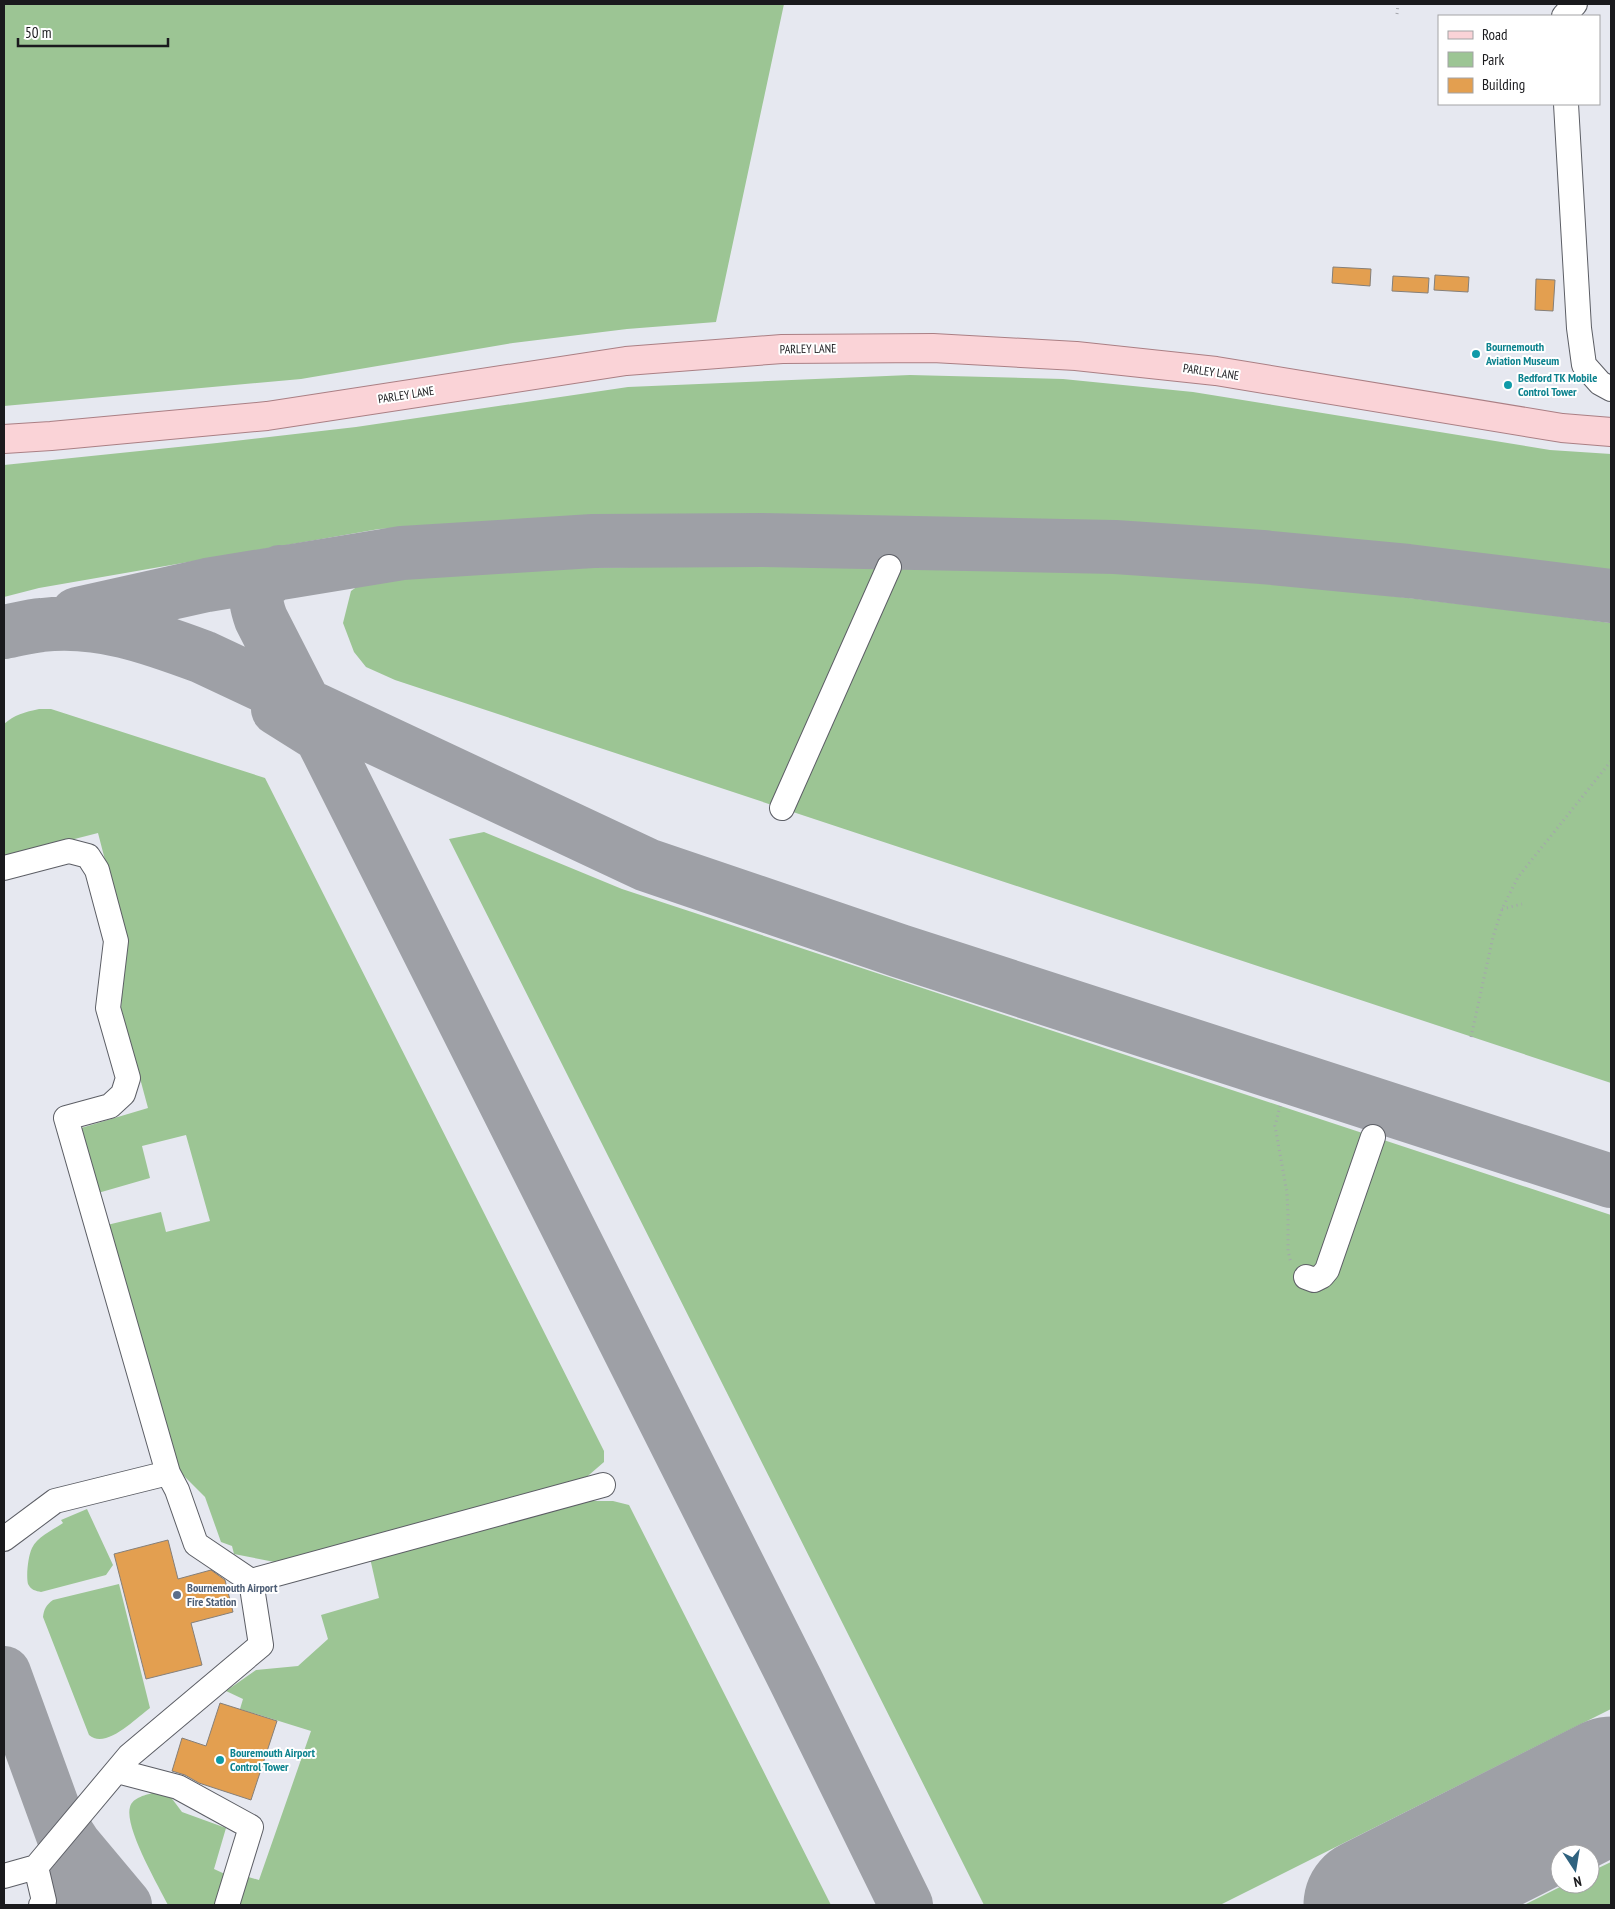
<svg xmlns="http://www.w3.org/2000/svg" width="1615" height="1909" font-family="'PT Sans Narrow',sans-serif">
	<style>
		.green { fill: #9cc594 }
		.lines { fill: none; stroke-linecap: round; stroke-linejoin: round }
		.taxiway { stroke: #9ea0a6; stroke-width: 54 }
		.runway { stroke: #9ea0a6; stroke-width: 135 }
		.building { fill: #e39f50; stroke: #857f79 }
		.minor-casing { stroke: #5c5e65; stroke-width: 26 }
		.major-casing { stroke: #aa7f84; stroke-width: 30 }
		.path { stroke: #a4a6ac; stroke-width: 3; stroke-dasharray: 1 4; stroke-linecap: butt }
		.minor { stroke: #fff; stroke-width: 24 }
		.major { stroke: #fad3d7; stroke-width: 28 }
		.culture-dot { fill: #0f9aa8; stroke: #fff; stroke-width: 2 }
		.service-dot { fill: #5c6f8a; stroke: #fff; stroke-width: 2 }
		.labels { text-anchor: middle; stroke-width: 4; stroke-linejoin: round; paint-order: stroke }
		.culture-label { font-size: 12px; font-weight: bold; fill: #0d838f; stroke: #fff; text-anchor: start }
		.street-label { font-size: 12px; fill: #1a1a1d; stroke: #fff }
		.service-label { font-size: 12px; font-weight: bold; fill: #4e5e75; stroke: #fff; text-anchor: start }
	</style>
	<rect width="100%" height="100%" fill="#e6e8f0"/>
	<path class="green" d="M 4,4 L 784,4 L 716,322 L 627,329 L 513,343 L 301,379 L 4,406 Z
		M 910,375 L 1063,379 L 1193,392 L 1550,450 L 1611,454 L 1611,573 L 1389,544 L 1140,523 L 846,516 L 599,517 L 379,529 L 39,588 L 4,597 L 4,465 L 217,443 L 356,427 L 628,387 Z
		M 768,564 C 895,567 1023,566 1150,574 C 1305,584 1458,603 1611,623 L 1611,1083 L 395,680 L 366,667 L 354,652 L 343,623 L 351,591 L 365,581 L 502,570 Z
		M 39,709 L 51,709 L 265,778 L 604,1451 L 604,1462 L 582,1481 L 290,1565 L 234,1554 L 232,1546 L 221,1542 L 205,1497 L 173,1465 L 107,1225 L 161,1212 L 166,1232 L 210,1221 L 186,1135 L 142,1146 L 150,1178 L 98,1193 L 81,1128 L 148,1108 L 121,1008 L 126,941 L 98,833 L 4,857 L 4,724 C 14,715 25,712 39,709 Z
		M 484,832 L 622,889 L 1611,1215 L 1611,1709 L 1220,1905 L 984,1905 L 449,839 Z
		M 587,1501 L 613,1501 L 629,1505 L 831,1905 L 237,1905 L 245,1876 L 259,1880 L 311,1731 L 240,1709 L 243,1699 L 226,1691 L 256,1670 L 298,1666 L 328,1639 L 321,1615 L 379,1598 L 370,1558 Z
		M 87,1509 L 113,1565 L 106,1575 L 41,1592 C 36,1591 31,1590 28,1584 C 26,1576 28,1556 32,1548 C 37,1537 53,1530 63,1523 L 61,1520 Z
		M 119,1584 L 150,1708 C 136,1718 106,1750 89,1735 L 43,1617 C 44,1609 46,1605 53,1600 Z
		M 156,1792 L 170,1796 L 182,1812 L 226,1828 L 214,1869 L 227,1875 L 218,1905 L 168,1905 C 158,1885 124,1827 130,1807 C 133,1797 146,1795 156,1792 Z
		M 1611,1862 L 1611,1905 L 1524,1905 L 1566,1884 L 1590,1884 L 1590,1872 Z"/>
	<g class="lines">
		<path class="taxiway" d="M 280,572 C 255,584 252,594 261,619 L 310,715
			M 77,614 L 207,585 L 402,553 L 593,541 L 762,540 L 1115,547 L 1262,557 L 1408,571 L 1611,596
			M 4,632 C 16,630 29,626 42,625 C 100,619 149,637 203,657 L 647,865 L 900,951 L 1611,1181
			M 278,709 L 321,736 L 796,1681 L 906,1905
			M 4,1673 L 64,1838 L 71,1876 L 70,1905
			M 63,1827 L 74,1844 L 125,1905"/>
		<path class="runway" d="M 1371,1905 L 1611,1784"/>
	</g>
	<path class="building" d="M 1333,267 L 1371,269 L 1370,286 L 1332,283 Z
		M 1435,275 L 1469,277 L 1468,292 L 1434,290 Z
		M 1393,276 L 1429,278 L 1428,293 L 1392,291 Z
		M 1536,279 L 1555,280 L 1553,311 L 1535,310 Z
		M 168,1540 L 178,1579 L 211,1570 L 225,1580 L 233,1612 L 191,1623 L 202,1665 L 146,1679 L 114,1554 Z
		M 220,1703 L 277,1721 L 251,1800 L 199,1783 L 185,1775 L 172,1771 L 182,1738 L 206,1746 Z"/>
	<g class="lines">
		<defs>
			<path id="minor" d="M 1564,16 L 1575,4
				M 1566,104 L 1579,328 L 1584,365 L 1600,383 L 1611,389
				M 782,808 L 889,567
				M 4,868 L 69,851 L 88,856 L 97,870 L 116,941 L 108,1008 L 128,1078 L 123,1094 L 110,1106 L 66,1118 L 168,1473 L 177,1490 L 196,1544 L 251,1581 L 261,1645 L 129,1756 L 36,1867 L 4,1876
				M 1306,1277 L 1314,1280 L 1322,1276 L 1327,1270 L 1373,1137
				M 4,1539 L 55,1501 L 168,1473
				M 251,1581 L 603,1485
				M 117,1771 L 178,1787 L 251,1827 L 227,1905
				M 36,1867 L 44,1901 L 41,1905"/>
			<path id="major" d="M 4,439 L 51,436 L 267,416 L 626,361 L 782,349 L 933,348 L 1076,356 L 1216,371 L 1562,428 L 1611,432"/>
		</defs>
		<use href="#minor" class="minor-casing"/>
		<use href="#major" class="major-casing"/>
		<path class="path" d="M 1397,14 L 1398,4
			M 1502,909 L 1522,904
			M 1471,1037 L 1493,937 L 1502,909 L 1518,877 L 1611,761
			M 1280,1106 L 1275,1126 L 1287,1193 L 1288,1215 L 1288,1251 L 1291,1263"/>
		<use href="#minor" class="minor"/>
		<use href="#major" class="major"/>
	</g>
	<g class="culture-dot">
		<circle cx="1476" cy="354" r="5"/>
		<circle cx="1508" cy="385" r="5"/>
		<circle cx="220" cy="1760" r="5"/>
	</g>
	<circle class="service-dot" cx="177" cy="1595" r="5"/>
	<g class="labels">
		<g class="culture-label">
			<text x="1486" y="351">Bournemouth<tspan x="1486" dy="14">Aviation Museum</tspan></text>
			<text x="1518" y="382">Bedford TK Mobile<tspan x="1518" dy="14">Control Tower</tspan></text>
			<text x="230" y="1757">Bouremouth Airport<tspan x="230" dy="14">Control Tower</tspan></text>
		</g>
		<g class="street-label">
			<text transform="translate(808 349) rotate(-1)" y="4">PARLEY LANE</text>
			<text transform="translate(1211 372) rotate(8)" y="4">PARLEY LANE</text>
			<text transform="translate(406 395) rotate(-9)" y="4">PARLEY LANE</text>
		</g>
		<g class="service-label">
			<text x="187" y="1592">Bournemouth Airport<tspan x="187" dy="14">Fire Station</tspan></text>
		</g>
	</g>
	<rect width="1615" height="1909" fill="none" stroke="#1a1a1d" stroke-width="10"/>
	<rect x="1438" y="15" width="162" height="90" fill="#ffffff" stroke="#a3a3a5"/>
	<rect x="1448" y="31" width="25" height="8" fill="#fad3d7" stroke="#a3a3a5"/>
	<text x="1482" y="40" font-size="15" fill="#1a1a1d">Road</text>
	<rect x="1448" y="52" width="25" height="15" fill="#9cc594" stroke="#a3a3a5"/>
	<text x="1482" y="65" font-size="15" fill="#1a1a1d">Park</text>
	<rect x="1448" y="78" width="25" height="15" fill="#e39f50" stroke="#a3a3a5"/>
	<text x="1482" y="90" font-size="15" fill="#1a1a1d">Building</text>
	<g transform="translate(1575 1869) rotate(168)"><circle r="24" fill="#ffffff" stroke="#a3a3a5"/>
	<path d="M0-4L9 19L0 12L-9 19Z" fill="#2f627f"/>
	<text y="-8" font-size="14" font-weight="bold" text-anchor="middle" fill="#1a1a1d">N</text>
	</g>
	<path d="M18 38v8h150v-8" fill="none" stroke="#1a1a1d" stroke-width="2.5"/>
	<text x="25" y="38" font-size="15" fill="#1a1a1d" stroke="#ffffff" stroke-width="4" paint-order="stroke">50 m</text>
</svg>
